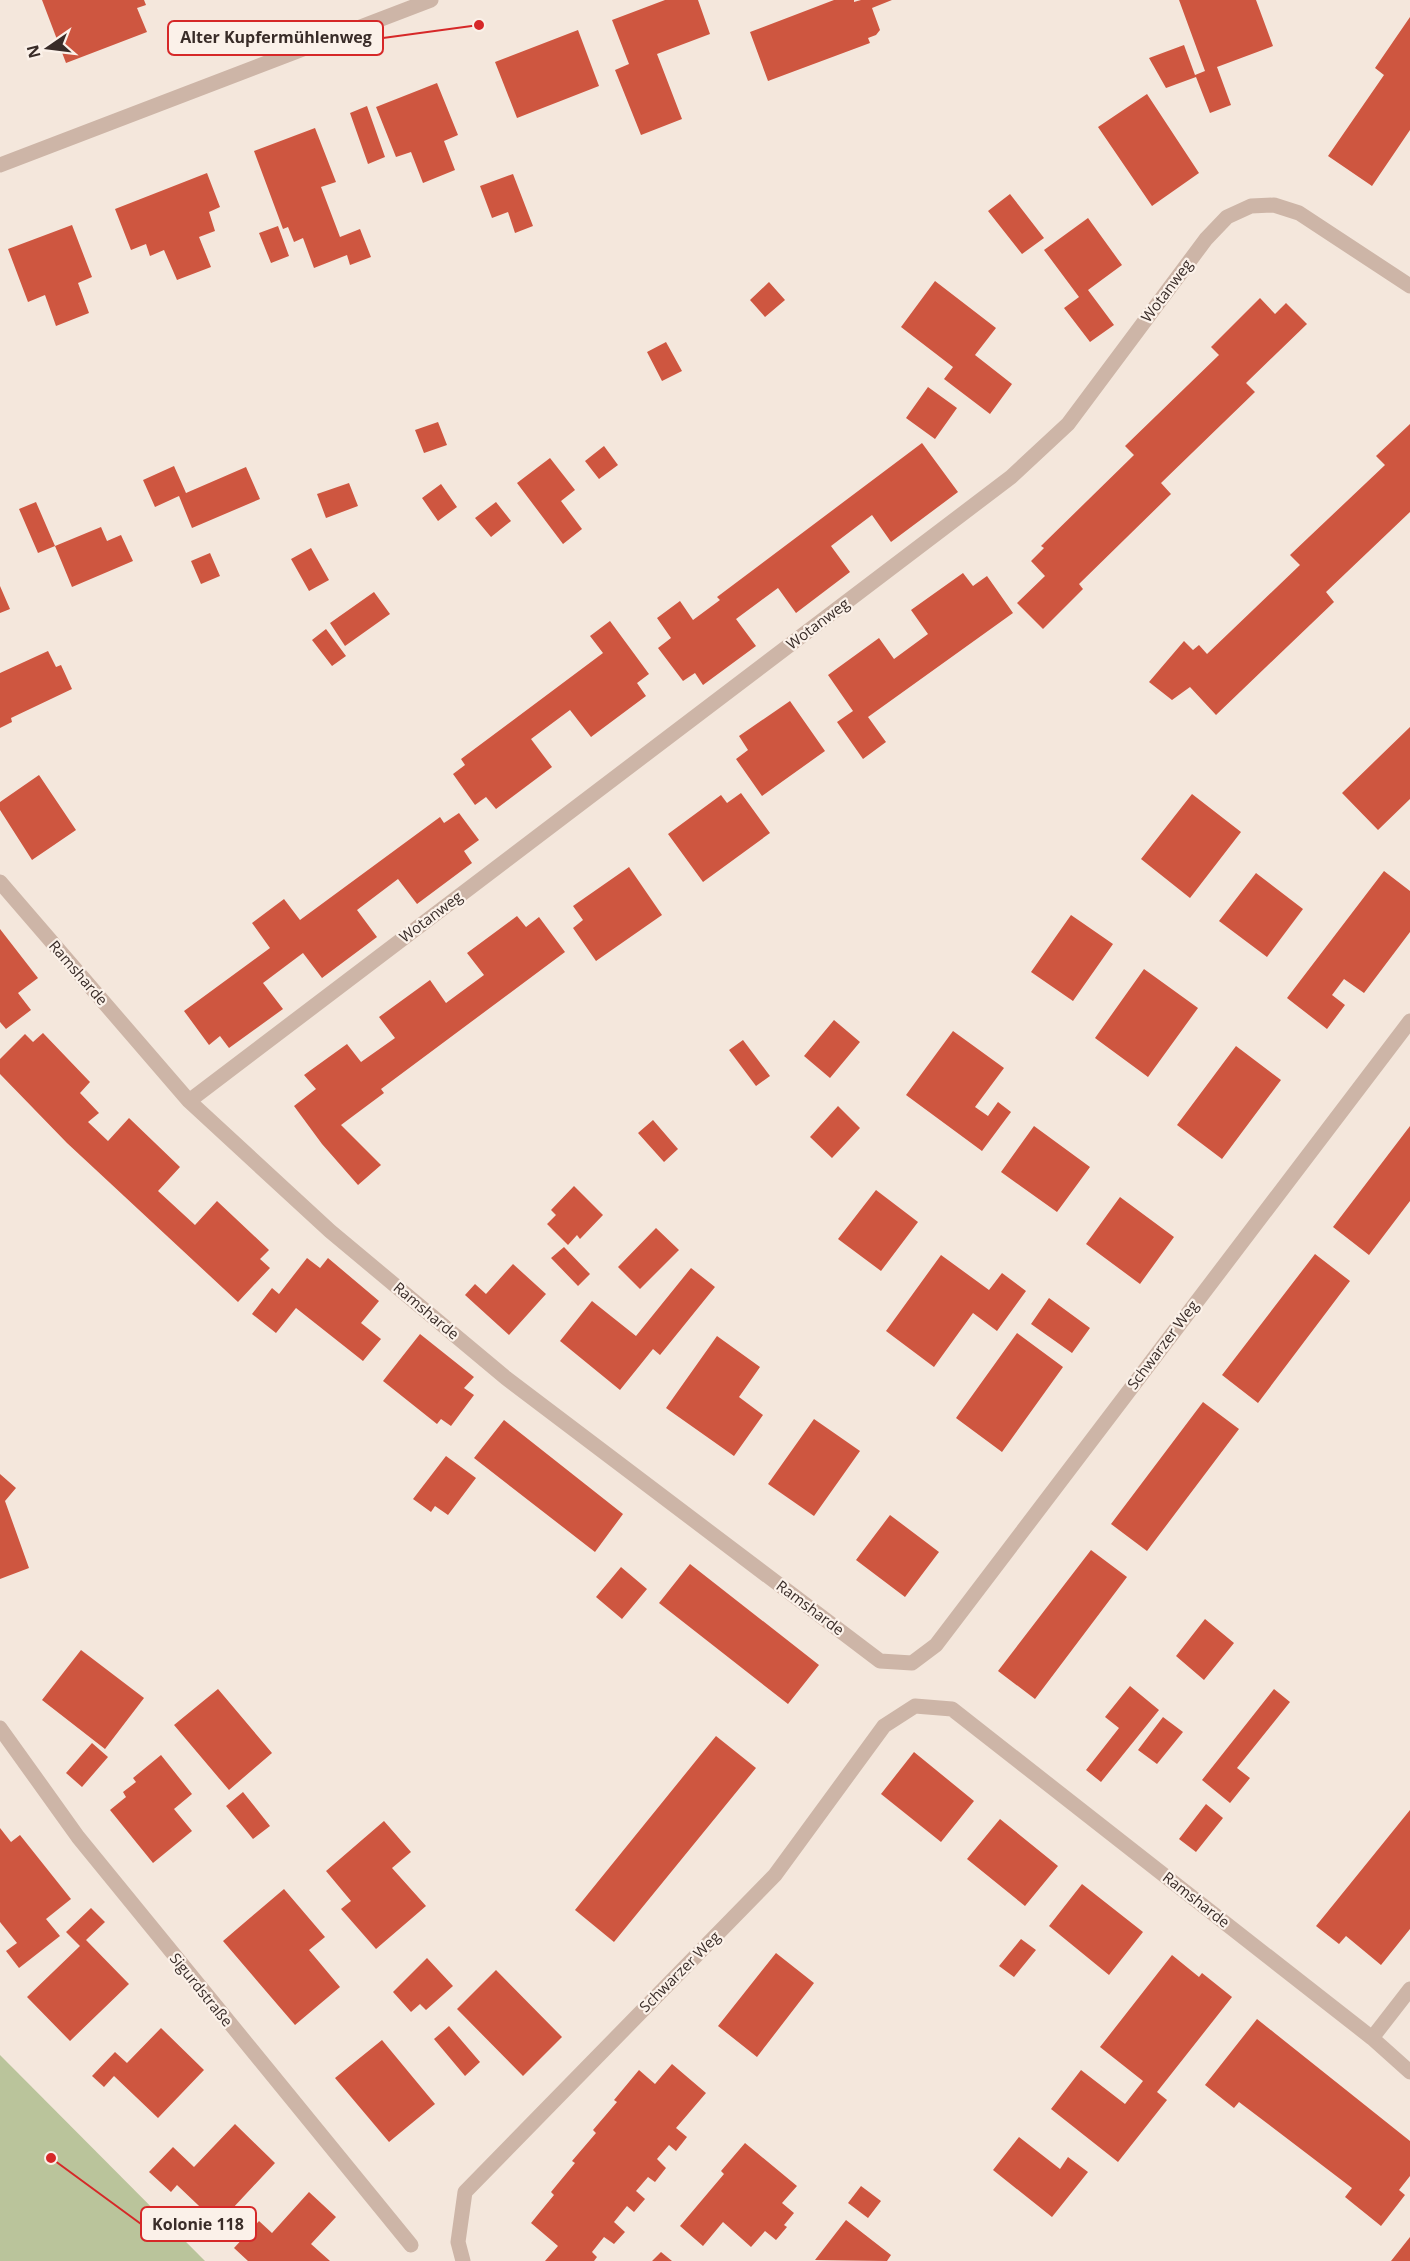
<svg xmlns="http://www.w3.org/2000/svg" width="1410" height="2261" font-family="'Open Sans',sans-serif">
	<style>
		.green { fill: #bac49b }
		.building { fill: #ce5640 }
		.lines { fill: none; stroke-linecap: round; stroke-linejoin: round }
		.minor { stroke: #cdb5a7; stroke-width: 15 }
		.tertiary { stroke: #cdb5a7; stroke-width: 15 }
		.labels { text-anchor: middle; stroke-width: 4.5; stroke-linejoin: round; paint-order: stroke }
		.street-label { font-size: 15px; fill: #392c28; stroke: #fbf1e9 }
		.leader { fill: none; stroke: #d62828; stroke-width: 2 }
		.callout-dot { fill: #d62828; stroke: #fbf1e9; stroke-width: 2 }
		.callout { fill: #fbf1e9; stroke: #d62828; stroke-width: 2 }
		.callout-label { font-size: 16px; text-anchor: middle; font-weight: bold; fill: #392c28 }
	</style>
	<rect width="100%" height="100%" fill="#f4e7dc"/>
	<path class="green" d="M 0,2055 L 205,2261 L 0,2261 Z"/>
	<path class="building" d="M 42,0 L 144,0 L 146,5 L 137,8 L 147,32 L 66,63 Z
		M 665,0 L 698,0 L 710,34 L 657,54 L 682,119 L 641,135 L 615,70 L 629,64 L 612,20 Z
		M 834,0 L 854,0 L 854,2 L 861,0 L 892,0 L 872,8 L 880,30 L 876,35 L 868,38 L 870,43 L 768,81 L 750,32 Z
		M 1179,0 L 1256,0 L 1273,46 L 1217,67 L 1231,105 L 1210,113 L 1196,77 L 1166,88 L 1149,58 L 1184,45 L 1195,75 L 1205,71 Z
		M 1410,17 L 1410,130 L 1372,186 L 1328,156 L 1384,75 L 1375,68 Z
		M 578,30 L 599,86 L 517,118 L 495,62 Z
		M 437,83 L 458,135 L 444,141 L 455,170 L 423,183 L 411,152 L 396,157 L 376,107 Z
		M 1147,94 L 1199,173 L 1152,206 L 1098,127 Z
		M 367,106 L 385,157 L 368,164 L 350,113 Z
		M 315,128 L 336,182 L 321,187 L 340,237 L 360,229 L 371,257 L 350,265 L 347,255 L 314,268 L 303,238 L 294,242 L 288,227 L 283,229 L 254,151 Z
		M 207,173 L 220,207 L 209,212 L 215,231 L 199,237 L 211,267 L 177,280 L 164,250 L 150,256 L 146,244 L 131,250 L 115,209 Z
		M 513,174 L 533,226 L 515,233 L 508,212 L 492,218 L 480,186 Z
		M 1010,194 L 1044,238 L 1022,254 L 988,211 Z
		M 1088,218 L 1122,265 L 1088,290 L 1114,325 L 1090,342 L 1064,308 L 1079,297 L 1044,250 Z
		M 72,225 L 92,277 L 78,283 L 89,313 L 56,326 L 45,295 L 28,302 L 8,249 Z
		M 278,226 L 289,256 L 271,263 L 259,233 Z
		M 935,281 L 996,328 L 975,355 L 1012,384 L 990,414 L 944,379 L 953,367 L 901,327 Z
		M 769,282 L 785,300 L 765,317 L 750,300 Z
		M 1260,298 L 1275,314 L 1286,303 L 1307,324 L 1246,383 L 1255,392 L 1161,483 L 1171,494 L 1079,584 L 1083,589 L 1043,629 L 1017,603 L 1045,576 L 1031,561 L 1044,548 L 1041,546 L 1134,455 L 1125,446 L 1219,355 L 1211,347 Z
		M 666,342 L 682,371 L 662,381 L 647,352 Z
		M 928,387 L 957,408 L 935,439 L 906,418 Z
		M 438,422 L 447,445 L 424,453 L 415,430 Z
		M 1410,424 L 1410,512 L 1326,592 L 1334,602 L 1216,715 L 1190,687 L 1172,700 L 1149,682 L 1184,641 L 1193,650 L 1199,645 L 1207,654 L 1300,565 L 1290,555 L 1385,465 L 1376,456 Z
		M 922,443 L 958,492 L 891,542 L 872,515 L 831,546 L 850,572 L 796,613 L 778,588 L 736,619 L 756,646 L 703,685 L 695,673 L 683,681 L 658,648 L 671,638 L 657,618 L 680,601 L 693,620 L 720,600 L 717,597 Z
		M 604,446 L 618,465 L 599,479 L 585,461 Z
		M 550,458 L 575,490 L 561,501 L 582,529 L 563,544 L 517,483 Z
		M 174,466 L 186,493 L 246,467 L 260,499 L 192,528 L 179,496 L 155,507 L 143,480 Z
		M 349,483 L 358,506 L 326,518 L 317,494 Z
		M 441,484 L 457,507 L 438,521 L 422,498 Z
		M 36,502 L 55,546 L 38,553 L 19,509 Z
		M 496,502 L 511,521 L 491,537 L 475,518 Z
		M 101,527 L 107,541 L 121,535 L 133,561 L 72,587 L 55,546 Z
		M 311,548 L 329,580 L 309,591 L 291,559 Z
		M 210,553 L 220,576 L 201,584 L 191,561 Z
		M 963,573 L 973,586 L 987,576 L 1013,613 L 868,717 L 886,742 L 863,759 L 837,722 L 853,711 L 828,675 L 879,638 L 894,659 L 928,634 L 911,610 Z
		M 0,586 L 10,609 L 0,613 Z
		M 374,592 L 390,614 L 345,646 L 330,623 Z
		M 610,621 L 649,674 L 637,683 L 646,696 L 591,737 L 570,710 L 531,739 L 552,767 L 496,809 L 486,797 L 475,805 L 453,774 L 465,765 L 461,759 L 603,653 L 590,636 Z
		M 326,629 L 346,656 L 332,666 L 312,640 Z
		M 48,651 L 56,667 L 61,665 L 72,689 L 11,718 L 12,722 L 0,728 L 0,673 Z
		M 790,701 L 825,751 L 762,796 L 736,759 L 748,750 L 739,736 Z
		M 1410,727 L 1410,799 L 1378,830 L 1342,793 Z
		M 39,775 L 76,830 L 32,860 L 0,810 L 0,802 Z
		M 741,793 L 770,833 L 703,882 L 668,834 L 721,795 L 727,803 Z
		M 1192,794 L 1241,832 L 1190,898 L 1141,859 Z
		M 459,813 L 479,840 L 464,851 L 472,863 L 417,904 L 398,879 L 357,910 L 377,937 L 322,978 L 303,953 L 263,983 L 283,1009 L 229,1048 L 220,1036 L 209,1045 L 184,1011 L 270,948 L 252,923 L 284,899 L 300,920 L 440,817 L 444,823 Z
		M 629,867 L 662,915 L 596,961 L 573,928 L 583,920 L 573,906 Z
		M 1384,871 L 1410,891 L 1410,932 L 1364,993 L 1344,979 L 1332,995 L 1345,1005 L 1327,1029 L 1287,998 Z
		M 1256,873 L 1303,909 L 1267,957 L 1219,921 Z
		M 1071,915 L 1113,944 L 1073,1001 L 1031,972 Z
		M 517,916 L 526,927 L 539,917 L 565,952 L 381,1089 L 384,1093 L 341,1125 L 381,1165 L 358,1185 L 322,1144 L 294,1106 L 316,1089 L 304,1075 L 347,1044 L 361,1062 L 395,1038 L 379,1017 L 430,980 L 446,1003 L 484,975 L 467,953 Z
		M 0,929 L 38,978 L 18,993 L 31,1010 L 6,1029 L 0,1022 Z
		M 1144,969 L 1198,1008 L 1148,1077 L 1095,1038 Z
		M 834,1020 L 860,1042 L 830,1078 L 804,1056 Z
		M 953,1031 L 1004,1068 L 975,1107 L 988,1116 L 998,1102 L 1011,1112 L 982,1151 L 906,1095 Z
		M 43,1033 L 90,1082 L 80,1093 L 99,1113 L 88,1122 L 108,1141 L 129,1118 L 180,1167 L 158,1191 L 195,1225 L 217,1201 L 269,1250 L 260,1259 L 270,1268 L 238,1302 L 67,1143 L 0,1074 L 0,1059 L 25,1034 L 33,1042 Z
		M 743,1040 L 770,1076 L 756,1086 L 729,1050 Z
		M 1236,1046 L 1281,1080 L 1222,1159 L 1177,1125 Z
		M 838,1106 L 860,1128 L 832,1158 L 810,1137 Z
		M 653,1120 L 678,1149 L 664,1162 L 638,1133 Z
		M 1034,1126 L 1090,1167 L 1057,1212 L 1001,1172 Z
		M 1410,1126 L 1410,1201 L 1369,1255 L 1333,1227 Z
		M 574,1186 L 603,1215 L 580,1239 L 577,1235 L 568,1245 L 547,1224 L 556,1215 L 551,1210 Z
		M 876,1190 L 918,1222 L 881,1271 L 838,1239 Z
		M 1120,1197 L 1174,1237 L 1140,1284 L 1086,1244 Z
		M 656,1228 L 679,1250 L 640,1289 L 618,1267 Z
		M 564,1247 L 590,1274 L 578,1286 L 551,1258 Z
		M 1315,1254 L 1350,1281 L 1258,1403 L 1222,1375 Z
		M 941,1255 L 989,1290 L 1002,1273 L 1026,1291 L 997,1331 L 973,1313 L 934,1367 L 886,1331 Z
		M 307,1258 L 320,1268 L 328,1258 L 379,1301 L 361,1323 L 381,1339 L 363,1361 L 296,1308 L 276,1333 L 252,1314 L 272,1288 L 279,1294 Z
		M 513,1264 L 546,1294 L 509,1335 L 465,1295 L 475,1284 L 486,1294 Z
		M 691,1268 L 715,1287 L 660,1355 L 653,1349 L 620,1390 L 560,1341 L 592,1301 L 636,1336 Z
		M 1049,1298 L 1090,1328 L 1072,1353 L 1031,1324 Z
		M 1017,1333 L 1063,1367 L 1002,1452 L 956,1418 Z
		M 420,1334 L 474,1377 L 464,1388 L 474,1395 L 451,1426 L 441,1419 L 437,1424 L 383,1381 Z
		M 717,1336 L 760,1367 L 739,1397 L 763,1415 L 734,1456 L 666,1408 Z
		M 1203,1402 L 1239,1429 L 1147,1551 L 1111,1524 Z
		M 814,1419 L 860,1451 L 814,1516 L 768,1484 Z
		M 504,1420 L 623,1514 L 595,1552 L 474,1458 Z
		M 446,1456 L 476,1478 L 448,1515 L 435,1506 L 431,1512 L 413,1499 Z
		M 0,1474 L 16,1488 L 5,1501 L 29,1568 L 0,1579 Z
		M 890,1515 L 939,1552 L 905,1597 L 856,1560 Z
		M 1091,1550 L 1127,1577 L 1035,1699 L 998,1671 Z
		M 690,1564 L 819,1665 L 788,1704 L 659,1603 Z
		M 621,1567 L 647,1589 L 622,1619 L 596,1597 Z
		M 1205,1619 L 1234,1643 L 1204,1680 L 1176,1656 Z
		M 81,1650 L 144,1698 L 105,1749 L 42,1700 Z
		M 1130,1686 L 1159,1710 L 1101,1782 L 1086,1770 L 1119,1728 L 1105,1717 Z
		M 218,1689 L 272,1753 L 229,1790 L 174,1725 Z
		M 1274,1689 L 1290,1702 L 1237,1768 L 1250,1778 L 1230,1803 L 1202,1780 Z
		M 1163,1717 L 1183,1732 L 1157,1764 L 1138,1750 Z
		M 716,1736 L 756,1768 L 614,1942 L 575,1910 Z
		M 92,1743 L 108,1757 L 82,1787 L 66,1773 Z
		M 914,1752 L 974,1801 L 941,1842 L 881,1794 Z
		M 161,1755 L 192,1794 L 174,1809 L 192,1831 L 153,1863 L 110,1810 L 126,1797 L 123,1792 L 136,1782 L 133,1778 Z
		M 243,1792 L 270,1826 L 253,1839 L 226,1806 Z
		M 1206,1804 L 1223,1818 L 1196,1852 L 1179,1839 Z
		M 1410,1810 L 1410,1929 L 1381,1965 L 1346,1936 L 1339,1944 L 1316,1926 Z
		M 1000,1819 L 1058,1866 L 1025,1906 L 967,1859 Z
		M 384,1821 L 411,1852 L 392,1868 L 426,1906 L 376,1949 L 341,1909 L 351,1901 L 326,1871 Z
		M 0,1828 L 11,1842 L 20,1835 L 71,1899 L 46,1919 L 60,1936 L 19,1968 L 6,1951 L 17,1943 L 0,1922 Z
		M 1082,1884 L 1143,1932 L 1109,1975 L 1049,1926 Z
		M 284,1889 L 325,1937 L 309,1950 L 340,1987 L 295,2025 L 223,1941 Z
		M 91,1908 L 105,1922 L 86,1940 L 129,1984 L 70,2041 L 27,1997 L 80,1946 L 66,1932 Z
		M 1021,1939 L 1036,1950 L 1014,1977 L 999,1966 Z
		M 776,1953 L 814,1983 L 757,2057 L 718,2026 Z
		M 1172,1955 L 1199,1977 L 1202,1973 L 1232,1997 L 1157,2092 L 1167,2100 L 1118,2162 L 1051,2109 L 1081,2070 L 1125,2104 L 1143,2081 L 1100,2047 Z
		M 427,1958 L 453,1986 L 426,2010 L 420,2004 L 411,2012 L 393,1992 Z
		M 496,1970 L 562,2037 L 523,2076 L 457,2009 Z
		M 1257,2019 L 1410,2141 L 1410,2176 L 1399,2190 L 1405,2195 L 1381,2226 L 1345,2197 L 1352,2188 L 1239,2102 L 1234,2108 L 1205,2085 Z
		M 449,2026 L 480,2062 L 465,2076 L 434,2039 Z
		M 161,2028 L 204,2070 L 158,2118 L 114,2076 L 104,2087 L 92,2076 L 115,2052 L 127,2063 Z
		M 382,2040 L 435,2104 L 389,2142 L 335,2078 Z
		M 672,2064 L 706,2093 L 676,2128 L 687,2137 L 676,2151 L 669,2145 L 657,2159 L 666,2168 L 655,2182 L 648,2177 L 636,2191 L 645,2199 L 634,2212 L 627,2206 L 614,2222 L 625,2232 L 614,2244 L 604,2237 L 592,2252 L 597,2257 L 594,2261 L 545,2261 L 558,2246 L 531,2223 L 554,2195 L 551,2192 L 575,2163 L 572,2161 L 596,2133 L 593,2130 L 617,2102 L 614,2100 L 639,2070 L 655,2084 Z
		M 235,2124 L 275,2163 L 218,2224 L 177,2185 L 171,2192 L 149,2172 L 173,2147 L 194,2167 Z
		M 1019,2137 L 1060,2169 L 1068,2157 L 1088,2172 L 1052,2217 L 993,2170 Z
		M 745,2143 L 797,2186 L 782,2203 L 794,2213 L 784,2225 L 787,2227 L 776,2240 L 765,2231 L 751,2247 L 723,2222 L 703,2246 L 680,2226 L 724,2174 L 721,2171 Z
		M 861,2186 L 881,2201 L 868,2218 L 848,2203 Z
		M 309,2192 L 336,2217 L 311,2244 L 330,2261 L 248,2261 L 234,2248 L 259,2221 L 272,2233 Z
		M 846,2220 L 891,2255 L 887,2261 L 815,2260 Z
		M 1410,2237 L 1410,2261 L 1391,2261 Z
		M 661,2252 L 672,2261 L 652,2261 Z"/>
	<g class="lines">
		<path class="minor" d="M 0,882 L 189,1101 L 330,1231 L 506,1378 L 880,1661 L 912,1663 L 936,1645 L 1410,1021
			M 189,1101 L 1011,477 L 1068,424 L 1206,239 L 1227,217 L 1251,206 L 1274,205 L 1299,213 L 1410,286
			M 0,1728 L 78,1837 L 411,2245
			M 1372,2038 L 1410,1989
			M 463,2261 L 458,2242 L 465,2192 L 775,1875 L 884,1726 L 915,1706 L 952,1709 L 1372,2038 L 1410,2072"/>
		<path class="tertiary" d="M 0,165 L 431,0"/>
	</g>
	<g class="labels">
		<g class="street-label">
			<text transform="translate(1167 291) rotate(-53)" y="5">Wotanweg</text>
			<text transform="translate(818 624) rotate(-37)" y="5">Wotanweg</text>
			<text transform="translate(431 917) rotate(-37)" y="5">Wotanweg</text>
			<text transform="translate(78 973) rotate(49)" y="5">Ramsharde</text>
			<text transform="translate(426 1311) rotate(40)" y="5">Ramsharde</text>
			<text transform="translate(1163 1345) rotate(-53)" y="5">Schwarzer Weg</text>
			<text transform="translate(810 1608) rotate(37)" y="5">Ramsharde</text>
			<text transform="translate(1196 1900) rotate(38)" y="5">Ramsharde</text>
			<text transform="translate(680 1972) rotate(-45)" y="5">Schwarzer Weg</text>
			<text transform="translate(201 1990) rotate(51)" y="5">Sigurdstraße</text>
		</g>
	</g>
	<path class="leader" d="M479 25L383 38M51 2158L141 2224"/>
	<g class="callout-dot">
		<circle cx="479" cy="25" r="6"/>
		<circle cx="51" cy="2158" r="6"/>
	</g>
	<g class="callout">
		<rect x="168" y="21" width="215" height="34" rx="6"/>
		<rect x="141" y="2207" width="115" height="34" rx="6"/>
	</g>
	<g class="callout-label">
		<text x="276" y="43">Alter Kupfermühlenweg</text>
		<text x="198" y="2230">Kolonie 118</text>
	</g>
	<g transform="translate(48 48) rotate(256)" stroke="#fbf1e9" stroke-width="4.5" paint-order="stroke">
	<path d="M0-4.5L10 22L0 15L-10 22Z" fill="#392c28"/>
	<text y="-9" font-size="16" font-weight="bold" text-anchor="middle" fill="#392c28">N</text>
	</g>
</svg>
